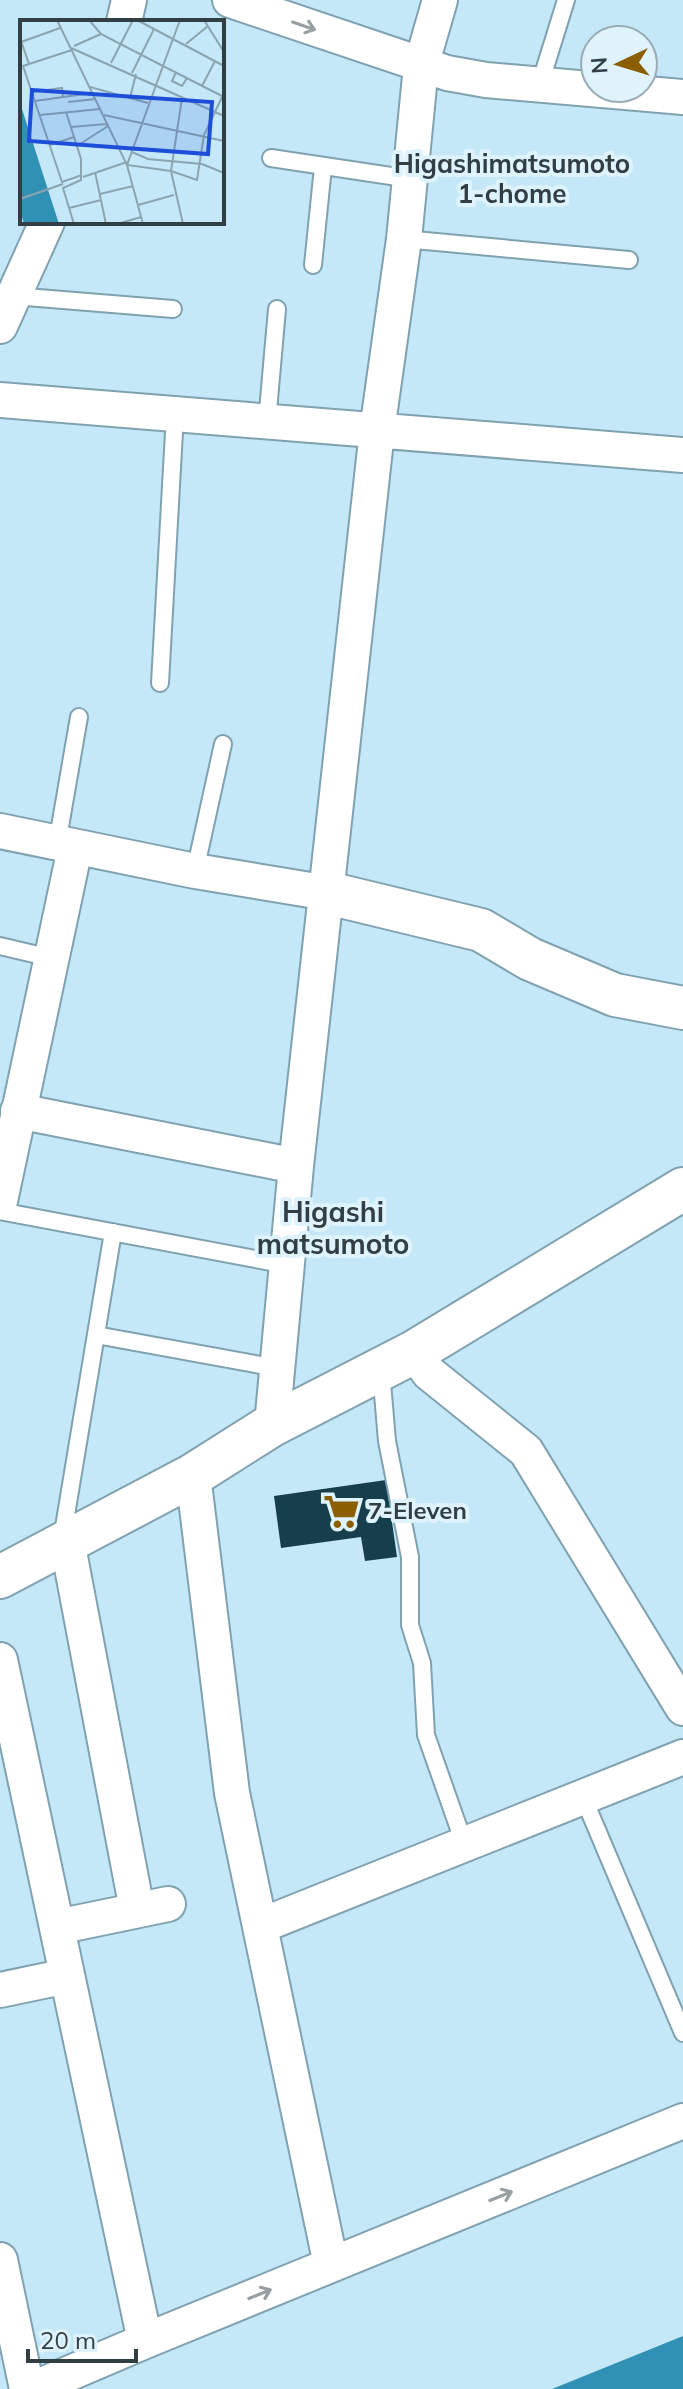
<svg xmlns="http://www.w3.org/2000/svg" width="683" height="2389" font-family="Mulish,sans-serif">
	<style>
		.water { fill: #3191b4 }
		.building { fill: #173e4c }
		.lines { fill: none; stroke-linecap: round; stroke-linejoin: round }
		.service-casing { stroke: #80a1af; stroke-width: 20 }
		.minor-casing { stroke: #80a1af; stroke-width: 38 }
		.tertiary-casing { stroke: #80a1af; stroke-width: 46 }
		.service { stroke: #fff; stroke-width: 16 }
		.minor { stroke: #fff; stroke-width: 34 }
		.tertiary { stroke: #fff; stroke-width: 42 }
		.oneway { stroke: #989fa2 }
		.labels { text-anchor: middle; stroke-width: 8; stroke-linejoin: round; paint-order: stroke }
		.poi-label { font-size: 24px; font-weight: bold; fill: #313f45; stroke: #def3fc; text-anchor: start }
		.neighbourhood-label { font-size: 26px; font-weight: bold; fill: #313f45; stroke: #def3fc }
		.quarter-label { font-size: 28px; font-weight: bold; fill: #313f45; stroke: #def3fc }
		.inset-road { fill: none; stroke: #8aa4b0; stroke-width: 2 }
		.view { fill: #1d4ed8; fill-opacity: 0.15; stroke: #1d4ed8; stroke-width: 4 }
		.inset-edge { fill: none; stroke: #313f45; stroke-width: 4 }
	</style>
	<rect width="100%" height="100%" fill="#c5e8f8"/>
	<path class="water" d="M 683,2336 L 683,2389 L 552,2389 Z"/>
	<path class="building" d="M 386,1480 L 397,1557 L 365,1561 L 361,1537 L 281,1548 L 274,1496 Z"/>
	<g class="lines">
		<defs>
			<path id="service" d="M 540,84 L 566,0
				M 271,158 L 411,179
				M 404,239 L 629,260
				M 313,265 L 323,167
				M 14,296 L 173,309
				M 267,422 L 277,309
				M 160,683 L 175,414
				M 57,844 L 79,717
				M 195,871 L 223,744
				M 0,946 L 51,958
				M 0,1211 L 287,1265
				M 96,1335 L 277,1368
				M 381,1371 L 387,1441 L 410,1557 L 410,1625 L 422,1663 L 426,1735 L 465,1846
				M 62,1539 L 113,1232
				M 584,1799 L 683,2033"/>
			<path id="minor" d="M 230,0 L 447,73 L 486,80 L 683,97
				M 124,22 L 129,0
				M 0,326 L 47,222
				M 0,400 L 683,455
				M 0,831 L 195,871 L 328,893
				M 18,1111 L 296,1166
				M 0,1201 L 75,848
				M 414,1352 L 429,1373 L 526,1451 L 683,1708
				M 272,1425 L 296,1166 L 377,431 L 404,239 L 421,66 L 440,0
				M 193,1475 L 232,1793 L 331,2265
				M 67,1541 L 137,1910
				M 0,1660 L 145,2341
				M 260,1926 L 683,1757
				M 57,1927 L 168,1904
				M 0,1990 L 67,1976
				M 0,2260 L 27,2389
				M 33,2389 L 145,2341 L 683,2121"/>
			<path id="tertiary" d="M 328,893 L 481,930 L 530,959 L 615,995 L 683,1008
				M 0,1577 L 193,1475 L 272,1425 L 414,1352 L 683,1189"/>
		</defs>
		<use href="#service" class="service-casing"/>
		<use href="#minor" class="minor-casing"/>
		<use href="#tertiary" class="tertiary-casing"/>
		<use href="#service" class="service"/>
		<use href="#minor" class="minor"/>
		<use href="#tertiary" class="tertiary"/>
	</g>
	<defs><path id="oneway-shaft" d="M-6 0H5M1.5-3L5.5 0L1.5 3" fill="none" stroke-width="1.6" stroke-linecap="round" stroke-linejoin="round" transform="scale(2)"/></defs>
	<g class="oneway">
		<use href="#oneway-shaft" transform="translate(304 26) rotate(19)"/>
		<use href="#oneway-shaft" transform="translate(501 2196) rotate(-22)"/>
		<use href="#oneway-shaft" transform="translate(260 2294) rotate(-22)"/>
	</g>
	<defs>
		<symbol id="supermarket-bare" viewBox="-9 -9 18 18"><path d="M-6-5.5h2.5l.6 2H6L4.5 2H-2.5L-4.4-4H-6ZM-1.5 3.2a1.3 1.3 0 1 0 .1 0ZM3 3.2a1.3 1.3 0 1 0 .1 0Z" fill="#8a5e01" stroke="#def3fc" stroke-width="2.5" paint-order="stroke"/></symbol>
	</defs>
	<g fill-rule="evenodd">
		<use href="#supermarket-bare" x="316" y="1486" width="51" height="51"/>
	</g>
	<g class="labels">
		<g class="poi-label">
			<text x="368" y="1519">7-Eleven</text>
		</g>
		<g class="neighbourhood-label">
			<text x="512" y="173">Higashimatsumoto<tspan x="512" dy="30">1-chome</tspan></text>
		</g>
		<g class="quarter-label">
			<text x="333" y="1222">Higashi<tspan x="333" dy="32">matsumoto</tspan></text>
		</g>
	</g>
	<g transform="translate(20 20)">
		<rect width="204" height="204" fill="#c5e8f8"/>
		<path d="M 0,70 L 2,89 L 39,204 L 4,204 L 0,190 Z" fill="#3191b4"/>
		<path class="inset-road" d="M 37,0 L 107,145 L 123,204M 69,0 L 81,14 L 143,46 L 107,145 L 151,151M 117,0 L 204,46M 160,0 L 143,46 L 202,76M 184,0 L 204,32M 0,18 L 9,44M 1,22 L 40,8M 166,24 L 188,6M 54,26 L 81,14M 51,28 L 204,96M 52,30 L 3,46 L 42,162 L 62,155M 91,43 L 113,0M 156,52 L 152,61 L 162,66 L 167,58M 112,53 L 134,9M 182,66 L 195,41M 70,67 L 128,83M 12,72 L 42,68 L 43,77M 110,78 L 116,54M 162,78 L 151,151 L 163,204M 15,81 L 72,73M 48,82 L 76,79M 46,92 L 61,139 L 61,160 L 43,168 L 54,204M 20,95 L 80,89M 84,95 L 204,121M 51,107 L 87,104M 30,125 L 54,117M 57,126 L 88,106M 112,132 L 128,139 L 182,144 L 204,153M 151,151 L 177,160 L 184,115 L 204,73M 75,152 L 86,204M 63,157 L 107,142M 80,174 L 113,166M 0,179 L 43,164M 118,185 L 154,175M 49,188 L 81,180M 97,204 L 121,197"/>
		<path class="view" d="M 12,70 L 192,82 L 188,134 L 9,121 Z"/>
		<rect width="204" height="204" class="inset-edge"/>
	</g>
	<g transform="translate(619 64) rotate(266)"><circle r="38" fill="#def3fc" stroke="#99abb3" stroke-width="2"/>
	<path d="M0-6L14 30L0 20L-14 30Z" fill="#8a5e01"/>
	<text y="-12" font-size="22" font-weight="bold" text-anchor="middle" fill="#313f45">N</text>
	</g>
	<path d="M28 2349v12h108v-12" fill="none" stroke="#313f45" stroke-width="4"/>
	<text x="40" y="2349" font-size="24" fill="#313f45" stroke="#def3fc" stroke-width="6" paint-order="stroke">20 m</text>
</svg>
